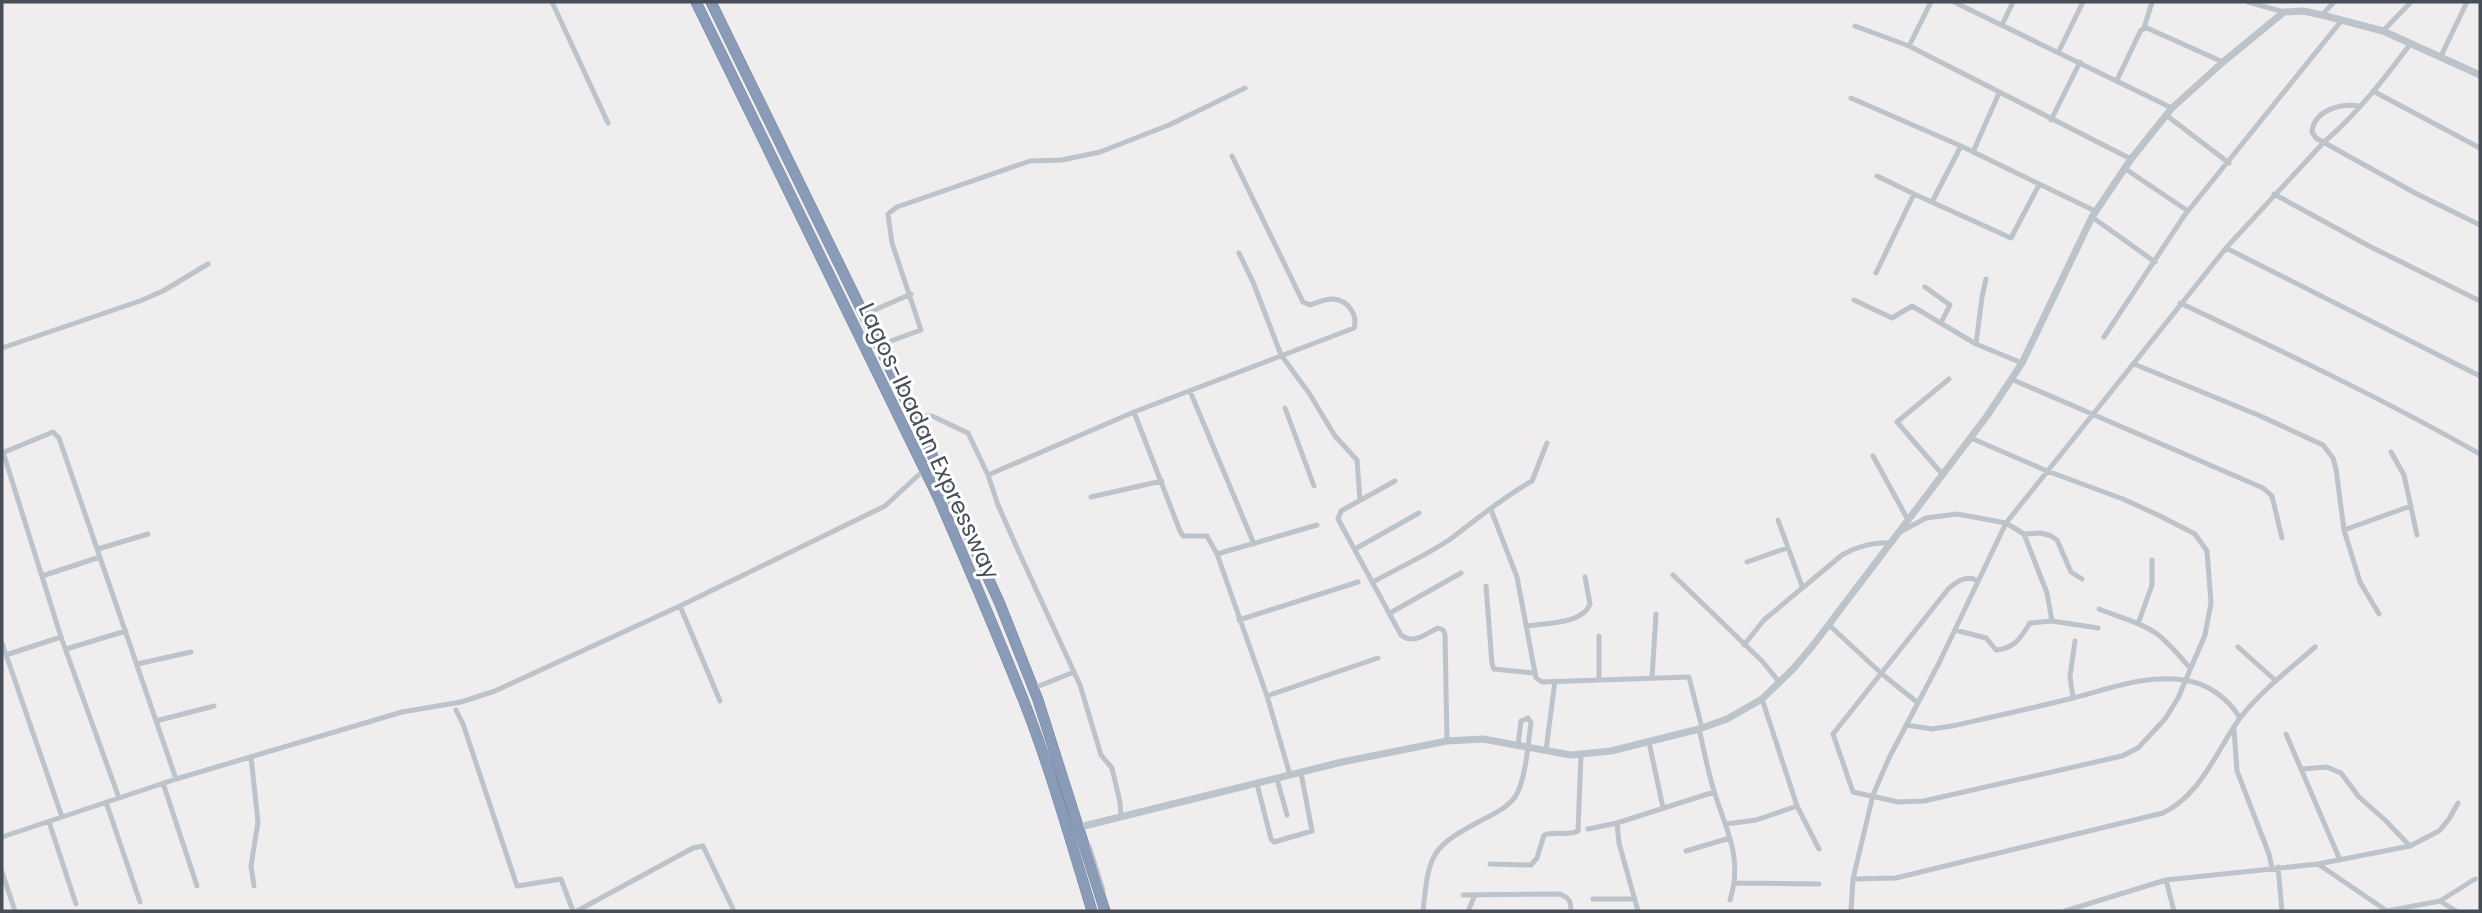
<svg xmlns="http://www.w3.org/2000/svg" width="2482" height="913" font-family="Poppins,sans-serif">
	<style>
		.lines { fill: none; stroke-linecap: round; stroke-linejoin: round }
		.motorway-casing { stroke: #7486a3; stroke-width: 11 }
		.minor { stroke: #bdc3cb; stroke-width: 5 }
		.tertiary { stroke: #bdc3cb; stroke-width: 7 }
		.motorway { stroke: #899bb7; stroke-width: 10 }
		.labels { text-anchor: middle; stroke-width: 6; stroke-linejoin: round; paint-order: stroke }
		.street-label { font-size: 23px; fill: #474e58; stroke: #fff }
	</style>
	<rect width="100%" height="100%" fill="#efeded"/>
	<g class="lines">
		<defs>
			<path id="motorway" d="M 696,2 L 938,497 C 968,566 997,634 1025,704 C 1051,771 1071,842 1092,911
				M 711,2 L 929,448 L 1000,604 L 1038,700 L 1105,911"/>
		</defs>
		<use href="#motorway" class="motorway-casing"/>
		<path class="minor" d="M 552,2 L 608,123
			M 1954,2 L 2172,108
			M 2248,2 L 2284,12
			M 2322,15 L 2334,2
			M 2002,25 L 2013,2
			M 1855,26 L 1909,46 L 2131,159
			M 2144,28 L 2152,2
			M 2383,31 L 2411,2
			M 1909,46 L 1931,2
			M 2059,51 L 2083,2
			M 2441,56 L 2467,2
			M 2117,80 L 2141,30 L 2147,28 L 2223,62
			M 2373,91 L 2480,148
			M 1851,98 L 1961,146 L 2095,211
			M 2359,106 C 2341,103 2314,110 2312,132 L 2316,138 L 2415,193 L 2480,225
			M 2166,115 L 2229,163
			M 2051,120 L 2080,62
			M 1973,152 L 1999,93
			M 2124,168 L 2188,211
			M 1877,176 L 1914,194
			M 2274,194 L 2369,246 L 2480,301
			M 1932,202 L 1961,146
			M 2092,217 L 2155,262
			M 2226,248 L 2480,376
			M 1239,253 L 1253,282 L 1281,355 L 1309,393 L 1335,436 L 1357,460 L 1360,500
			M 1876,273 L 1914,194 L 2011,238 L 2039,185
			M 1986,279 L 1982,297 L 1976,344 L 2022,363
			M 1925,287 L 1950,305 L 1941,323
			M 1854,300 L 1892,318 L 1912,306 L 1976,344
			M 2180,303 C 2282,351 2383,399 2480,454
			M 863,315 L 911,294
			M 2104,337 L 2184,216 L 2342,20
			M 2,348 L 140,301 L 163,291 L 208,264
			M 880,349 L 891,341 L 921,330 L 892,243 L 888,214 L 897,207 L 1030,161 L 1062,160 L 1100,152 L 1169,125 L 1245,88
			M 2134,364 L 2258,415 L 2323,445 L 2333,458 L 2336,469 L 2344,530 L 2360,582 L 2379,614
			M 2011,379 L 2263,488 L 2272,496 L 2282,538
			M 1190,391 L 1254,544
			M 1285,408 L 1314,486
			M 1134,412 L 1180,531 L 1183,536 L 1207,536 L 1217,554 L 1267,696 L 1290,775
			M 913,416 L 932,416 L 968,433 L 988,475 L 998,505 L 1017,548 L 1080,685 L 1101,755 L 1112,768 L 1120,802 L 1121,817
			M 1971,438 L 2047,471 L 2123,499 L 2160,516 L 2195,534 L 2207,551 L 2211,603 L 2205,635 L 2178,698 L 2165,719 L 2138,748 L 2122,756 L 1924,801 L 1898,802 L 1853,792 L 1833,734 L 1949,588 C 1956,582 1968,574 1977,581
			M 3,452 L 61,637 L 119,798
			M 2391,452 L 2404,475 L 2417,535
			M 2,453 L 53,432 L 59,438 L 176,779
			M 1873,456 L 1908,520
			M 988,475 L 1134,412 L 1354,328 C 1358,315 1348,300 1333,299 C 1325,299 1318,302 1310,305 L 1303,302 L 1232,156
			M 1943,475 L 1897,422 L 1949,379
			M 1395,481 L 1341,511 L 1338,519 L 1401,635 C 1414,645 1425,634 1438,628 L 1443,630 L 1445,634 L 1447,741
			M 1091,497 L 1162,481
			M 1491,510 L 1517,577 L 1536,678 L 1542,682 L 1689,677 L 1702,728
			M 1778,520 L 1802,586
			M 2344,530 L 2411,506
			M 1902,531 L 1926,518 L 1957,514 L 2006,523 L 2024,534 L 2041,533 L 2051,536 L 2057,540 L 2071,572 L 2082,579
			M 2024,534 L 2047,593 L 2052,621 L 2098,628
			M 98,549 L 148,534
			M 1355,549 L 1419,513
			M 1217,554 L 1317,525
			M 1747,562 L 1787,548
			M 1673,575 L 1762,661 L 1780,683
			M 42,576 L 100,557
			M 1373,582 C 1398,568 1425,556 1449,540 C 1476,520 1503,497 1532,481 L 1547,443
			M 1486,586 L 1492,664 L 1494,669 L 1533,673
			M 680,606 L 720,701
			M 2099,609 C 2118,617 2141,622 2157,634 C 2169,643 2179,655 2189,667
			M 1390,613 L 1461,573
			M 1239,620 L 1358,582
			M 2138,624 L 2152,585 L 2152,560
			M 1829,625 L 1882,674 L 1918,703
			M 1527,626 C 1545,623 1583,624 1590,604 L 1585,577
			M 1955,630 L 1986,638 L 1996,650 C 2016,648 2020,638 2030,623 L 2052,621
			M 1599,636 L 1599,680
			M 2,643 L 62,817
			M 1744,645 L 1764,620 L 1842,555 C 1858,546 1873,542 1891,543
			M 2238,647 L 2276,681
			M 66,649 L 126,631
			M 6,655 L 61,637
			M 137,664 L 191,652
			M 1652,678 L 1656,614
			M 1034,688 L 1074,672
			M 1267,696 L 1378,658
			M 2073,698 L 2070,676 L 2075,641
			M 1762,699 L 1797,806 L 1819,849
			M 456,710 L 463,724 L 517,886 L 561,879 L 573,911
			M 156,721 L 214,706
			M 1906,725 L 1932,729 L 1952,726 C 1992,717 2033,708 2073,698 C 2109,689 2147,674 2184,680 C 2207,683 2228,698 2240,718
			M 1699,729 C 1704,750 1708,773 1715,794 C 1727,832 1743,859 1730,900
			M 2234,729 L 2237,771 L 2269,854 L 2272,868
			M 2286,734 L 2340,860
			M 1649,742 L 1663,808
			M 1546,750 L 1555,681
			M 251,757 L 258,822 L 251,866 L 254,886
			M 2302,769 L 2327,767 L 2341,773 L 2359,797 L 2385,820 L 2410,846
			M 1277,779 L 1287,815
			M 163,783 L 197,886
			M 1257,784 L 1271,839 L 1274,842 L 1312,831 L 1301,773
			M 106,802 L 140,902
			M 49,822 L 76,904
			M 1726,824 L 1756,820 L 1797,806
			M 1588,829 L 1617,823
			M 2,837 L 176,779 L 402,712 L 461,702 L 495,691 L 680,606 L 885,506 L 924,470
			M 1089,846 L 1103,890
			M 1686,851 L 1730,838
			M 1490,864 L 1531,865 L 1537,858 L 1544,835 C 1555,831 1568,836 1578,831 L 1581,755
			M 2318,864 L 2387,911
			M 2278,867 L 2282,911
			M 2,872 L 15,911
			M 1853,879 L 1896,878 L 2163,813 C 2202,794 2216,751 2240,718 C 2261,691 2290,669 2315,647
			M 2166,880 L 2174,911
			M 1736,883 L 1819,884
			M 1463,895 L 1560,894 C 1569,898 1571,901 1571,911
			M 1593,899 L 1635,899
			M 2440,901 L 2456,911
			M 577,911 L 693,848 L 703,846 L 734,911
			M 1423,911 C 1429,852 1431,847 1484,819 C 1495,813 1507,808 1515,797 C 1526,780 1528,743 1531,723 L 1528,718 L 1521,721 L 1518,745
			M 1468,911 L 1475,895
			M 1638,911 L 1619,843 L 1617,823 L 1714,792
			M 1851,911 L 1853,879 L 1873,795 L 1889,758 L 1939,663 L 2006,523 L 2226,248 L 2324,142 C 2357,114 2385,78 2411,43
			M 2065,911 L 2166,880 L 2318,864 L 2410,846 L 2439,831 L 2449,819 L 2458,803
			M 2387,911 L 2440,901 L 2475,879"/>
		<path class="tertiary" d="M 1080,827 L 1342,762 L 1447,741 L 1483,739 L 1571,755 L 1611,751 L 1699,729 L 1727,719 L 1762,699 L 1794,668 L 1814,644 L 1987,416 L 2022,363 L 2092,217 L 2131,159 L 2172,108 L 2223,62 L 2284,12 L 2303,11 L 2322,15 L 2383,31 L 2480,75"/>
		<use href="#motorway" class="motorway"/>
	</g>
	<g class="labels">
		<g class="street-label">
			<text transform="translate(929 441) rotate(65)" y="8">Lagos-Ibadan Expressway</text>
		</g>
	</g>
	<rect width="2482" height="913" fill="none" stroke="#474e58" stroke-width="7"/>
</svg>
